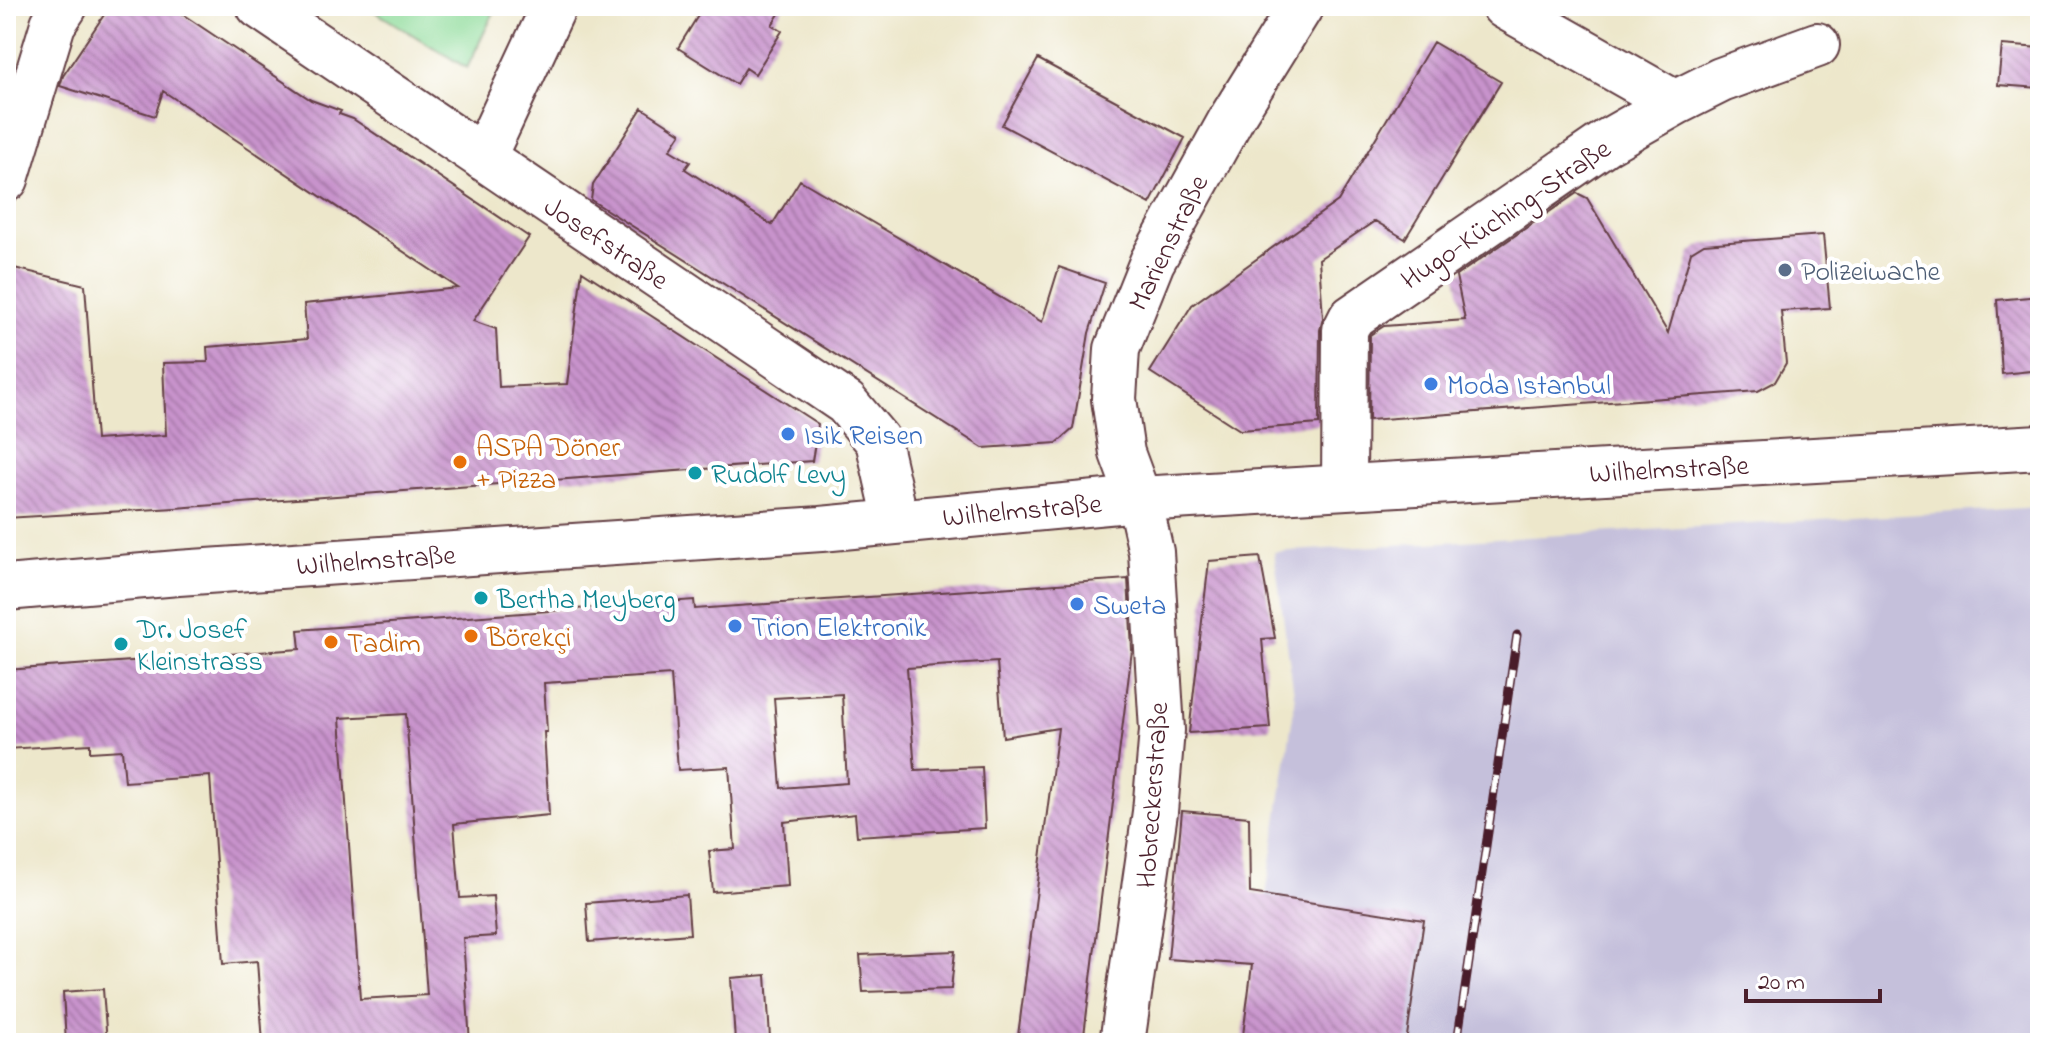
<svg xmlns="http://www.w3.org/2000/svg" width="2046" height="1049" font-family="'Indie Flower',sans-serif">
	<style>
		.industrial { fill: #c5c0db }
		.green { fill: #8ddb99; stroke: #6c7d62; stroke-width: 2 }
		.building { fill: url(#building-back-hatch); fill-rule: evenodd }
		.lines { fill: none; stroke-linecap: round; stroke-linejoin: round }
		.minor-casing { stroke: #623d43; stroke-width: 48 }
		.secondary-casing { stroke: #623d43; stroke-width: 48 }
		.minor { stroke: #fff; stroke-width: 44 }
		.secondary { stroke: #fff; stroke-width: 44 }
		.rail-casing { stroke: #4a1f2b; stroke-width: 9 }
		.rail { stroke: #fff; stroke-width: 6; stroke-dasharray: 18; stroke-linecap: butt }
		.service-dot { fill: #5c6f8a; stroke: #fff; stroke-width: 3 }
		.shop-dot { fill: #3f7fe0; stroke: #fff; stroke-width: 3 }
		.food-dot { fill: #e8710a; stroke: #fff; stroke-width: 3 }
		.culture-dot { fill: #0f9aa8; stroke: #fff; stroke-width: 3 }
		.labels { text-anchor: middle; stroke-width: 8; stroke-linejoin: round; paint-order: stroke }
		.street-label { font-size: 28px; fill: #4a1f2b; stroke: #fff }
		.service-label { font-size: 28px; fill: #4e5e75; stroke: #fff; text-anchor: start }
		.shop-label { font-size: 28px; fill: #366cbe; stroke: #fff; text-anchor: start }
		.food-label { font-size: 28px; fill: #c56008; stroke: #fff; text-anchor: start }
		.culture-label { font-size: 28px; fill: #0d838f; stroke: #fff; text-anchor: start }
	</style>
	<defs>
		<pattern id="building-back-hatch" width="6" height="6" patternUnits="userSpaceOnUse" patternTransform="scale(2)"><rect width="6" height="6" fill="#c893cc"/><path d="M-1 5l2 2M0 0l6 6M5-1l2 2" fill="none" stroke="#a477a6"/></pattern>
	</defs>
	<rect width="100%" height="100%" fill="#fff"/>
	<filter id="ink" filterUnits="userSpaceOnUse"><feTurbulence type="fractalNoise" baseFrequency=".0125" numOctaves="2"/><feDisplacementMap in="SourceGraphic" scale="16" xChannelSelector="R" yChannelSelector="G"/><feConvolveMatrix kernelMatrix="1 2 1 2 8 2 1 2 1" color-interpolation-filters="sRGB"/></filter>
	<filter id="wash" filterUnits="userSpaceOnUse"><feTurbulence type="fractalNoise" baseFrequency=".006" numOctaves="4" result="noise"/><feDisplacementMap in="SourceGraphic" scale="32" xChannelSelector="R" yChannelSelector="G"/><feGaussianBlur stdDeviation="1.8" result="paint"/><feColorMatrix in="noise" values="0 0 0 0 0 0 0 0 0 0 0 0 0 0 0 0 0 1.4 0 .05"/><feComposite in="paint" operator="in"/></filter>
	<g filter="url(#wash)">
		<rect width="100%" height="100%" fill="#ede7cb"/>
		<path class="industrial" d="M 2040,507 L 2040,1043 L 1244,1043 L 1295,701 L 1274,552 Z"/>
		<path class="green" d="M 366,6 L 497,6 L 467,68 Z"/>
		<g id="blocks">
			<path class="building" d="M 110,6 L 170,6 L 311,100 L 341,111 L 339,114 L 353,119 L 529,237 L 473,321 L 496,329 L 499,387 L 567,384 L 582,271 L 818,424 L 812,461 L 175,508 L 6,518 L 6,266 L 85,285 L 96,440 L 166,435 L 163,363 L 208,362 L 207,347 L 307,339 L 304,304 L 458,288 L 163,91 L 155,116 L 60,86 L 63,76 Z
				M 704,6 L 784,6 L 772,25 L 782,31 L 755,74 L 746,68 L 736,84 L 678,48 Z
				M 1433,42 L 1501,82 L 1405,239 L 1375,221 L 1319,259 L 1323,318 L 1320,330 L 1319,424 L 1240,430 L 1150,372 L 1192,305 L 1338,201 Z
				M 2002,45 L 2040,48 L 2040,88 L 1998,85 Z
				M 1038,59 L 1185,138 L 1150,204 L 1002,125 Z
				M 642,108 L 681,133 L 670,150 L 690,162 L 685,169 L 772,225 L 800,180 L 1042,322 L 1059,267 L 1105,283 L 1089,333 L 1073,429 L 1057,443 L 983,448 L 591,200 L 593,185 Z
				M 1577,193 L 1587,198 L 1668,333 L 1691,252 L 1704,244 L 1823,235 L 1830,308 L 1781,311 L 1786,363 L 1775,382 L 1758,391 L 1369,420 L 1370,335 L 1384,326 L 1465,320 L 1456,276 Z
				M 2040,296 L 2040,370 L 2002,374 L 1997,300 Z
				M 1260,557 L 1275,638 L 1262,639 L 1270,728 L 1189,733 L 1209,561 Z
				M 1128,579 L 1132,650 L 1083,1043 L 1017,1043 L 1058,728 L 1003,737 L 997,662 L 907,668 L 915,770 L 982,767 L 985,828 L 857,836 L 855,814 L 784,822 L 788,886 L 713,892 L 709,851 L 735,849 L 729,767 L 678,770 L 671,675 L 544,683 L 547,732 L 544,732 L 549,815 L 454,824 L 460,898 L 493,896 L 496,936 L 463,938 L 470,1043 L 263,1043 L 257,961 L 223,964 L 210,776 L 125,782 L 122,750 L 90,752 L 90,744 L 6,749 L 6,670 L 300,649 L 298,630 L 694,600 L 695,609 ZM 842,694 L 847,783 L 781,788 L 774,698 ZM 406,714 L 427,995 L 360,999 L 340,718 Z
				M 1182,811 L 1249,817 L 1250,893 L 1424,920 L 1406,1043 L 1242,1043 L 1252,965 L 1168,959 Z
				M 687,895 L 690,934 L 589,942 L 586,903 Z
				M 955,951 L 951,989 L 863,992 L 860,955 Z
				M 766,975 L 770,1038 L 735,1042 L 731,978 Z
				M 103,989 L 107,1043 L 66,1043 L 63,992 Z"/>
		</g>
	</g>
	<g filter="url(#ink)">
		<use href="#blocks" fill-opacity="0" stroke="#623d43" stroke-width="2"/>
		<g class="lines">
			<defs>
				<path id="minor" d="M 259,6 L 846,403 L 878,441 L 896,520
					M 1504,6 L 1675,103
					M 483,158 L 554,6
					M 6,179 L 53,24 L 65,6
					M 1344,485 L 1345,330 L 1351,318 L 1608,141 L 1675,103 L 1721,80 L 1817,45
					M 1122,1043 L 1155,812 L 1162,730 L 1151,552 L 1139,499 L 1122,453 L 1114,399 L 1117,349 L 1152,262 L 1234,114 L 1301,6"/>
				<path id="secondary" d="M 6,588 L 178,573 L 821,529 L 1139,499 L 2040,447"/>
			</defs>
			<use href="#minor" class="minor-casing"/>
			<use href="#secondary" class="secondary-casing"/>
			<use href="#minor" class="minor"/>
			<use href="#secondary" class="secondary"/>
			<defs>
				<path id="rail" d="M 1457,1043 L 1517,635"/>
			</defs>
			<use href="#rail" class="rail-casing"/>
			<use href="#rail" class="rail"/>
		</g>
	</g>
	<circle class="service-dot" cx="1785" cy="270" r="8"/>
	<g class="shop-dot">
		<circle cx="1431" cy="384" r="8"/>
		<circle cx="788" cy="434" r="8"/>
		<circle cx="1077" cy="604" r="8"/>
		<circle cx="735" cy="626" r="8"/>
	</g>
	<g class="food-dot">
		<circle cx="460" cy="462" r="8"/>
		<circle cx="471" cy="636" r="8"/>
		<circle cx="331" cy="642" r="8"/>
	</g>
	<g class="culture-dot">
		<circle cx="695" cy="473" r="8"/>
		<circle cx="481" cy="598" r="8"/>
		<circle cx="121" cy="644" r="8"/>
	</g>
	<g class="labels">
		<g class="street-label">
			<text transform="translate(1505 213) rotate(-34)" y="10">Hugo-Küching-Straße</text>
			<text transform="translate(607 242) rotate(34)" y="10">Josefstraße</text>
			<text transform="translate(1167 242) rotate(-64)" y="10">Marienstraße</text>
			<text transform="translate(1669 468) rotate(-3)" y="10">Wilhelmstraße</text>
			<text transform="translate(1022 509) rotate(-5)" y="10">Wilhelmstraße</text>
			<text transform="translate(376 559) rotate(-4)" y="10">Wilhelmstraße</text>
			<text transform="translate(1151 795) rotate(-86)" y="10">Hobreckerstraße</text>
		</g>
		<g class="service-label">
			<text x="1801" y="280">Polizeiwache</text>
		</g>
		<g class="shop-label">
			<text x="1447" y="394">Moda Istanbul</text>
			<text x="804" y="444">Isik Reisen</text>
			<text x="1093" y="614">Sweta</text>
			<text x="751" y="636">Trion Elektronik</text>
		</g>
		<g class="food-label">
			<text x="476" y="456">ASPA Döner<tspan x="476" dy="32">+ Pizza</tspan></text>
			<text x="487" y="646">Börekçi</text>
			<text x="347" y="652">Tadim</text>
		</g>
		<g class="culture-label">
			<text x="711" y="483">Rudolf Levy</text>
			<text x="497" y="608">Bertha Meyberg</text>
			<text x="137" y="638">Dr. Josef<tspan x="137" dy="32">Kleinstrass</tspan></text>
		</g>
	</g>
	<rect width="2046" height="1049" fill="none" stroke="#fff" stroke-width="32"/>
	<path d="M1746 989v12h134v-12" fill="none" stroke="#4a1f2b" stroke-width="4"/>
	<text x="1758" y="989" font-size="24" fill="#4a1f2b" stroke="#ffffff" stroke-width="6" paint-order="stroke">20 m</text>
</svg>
